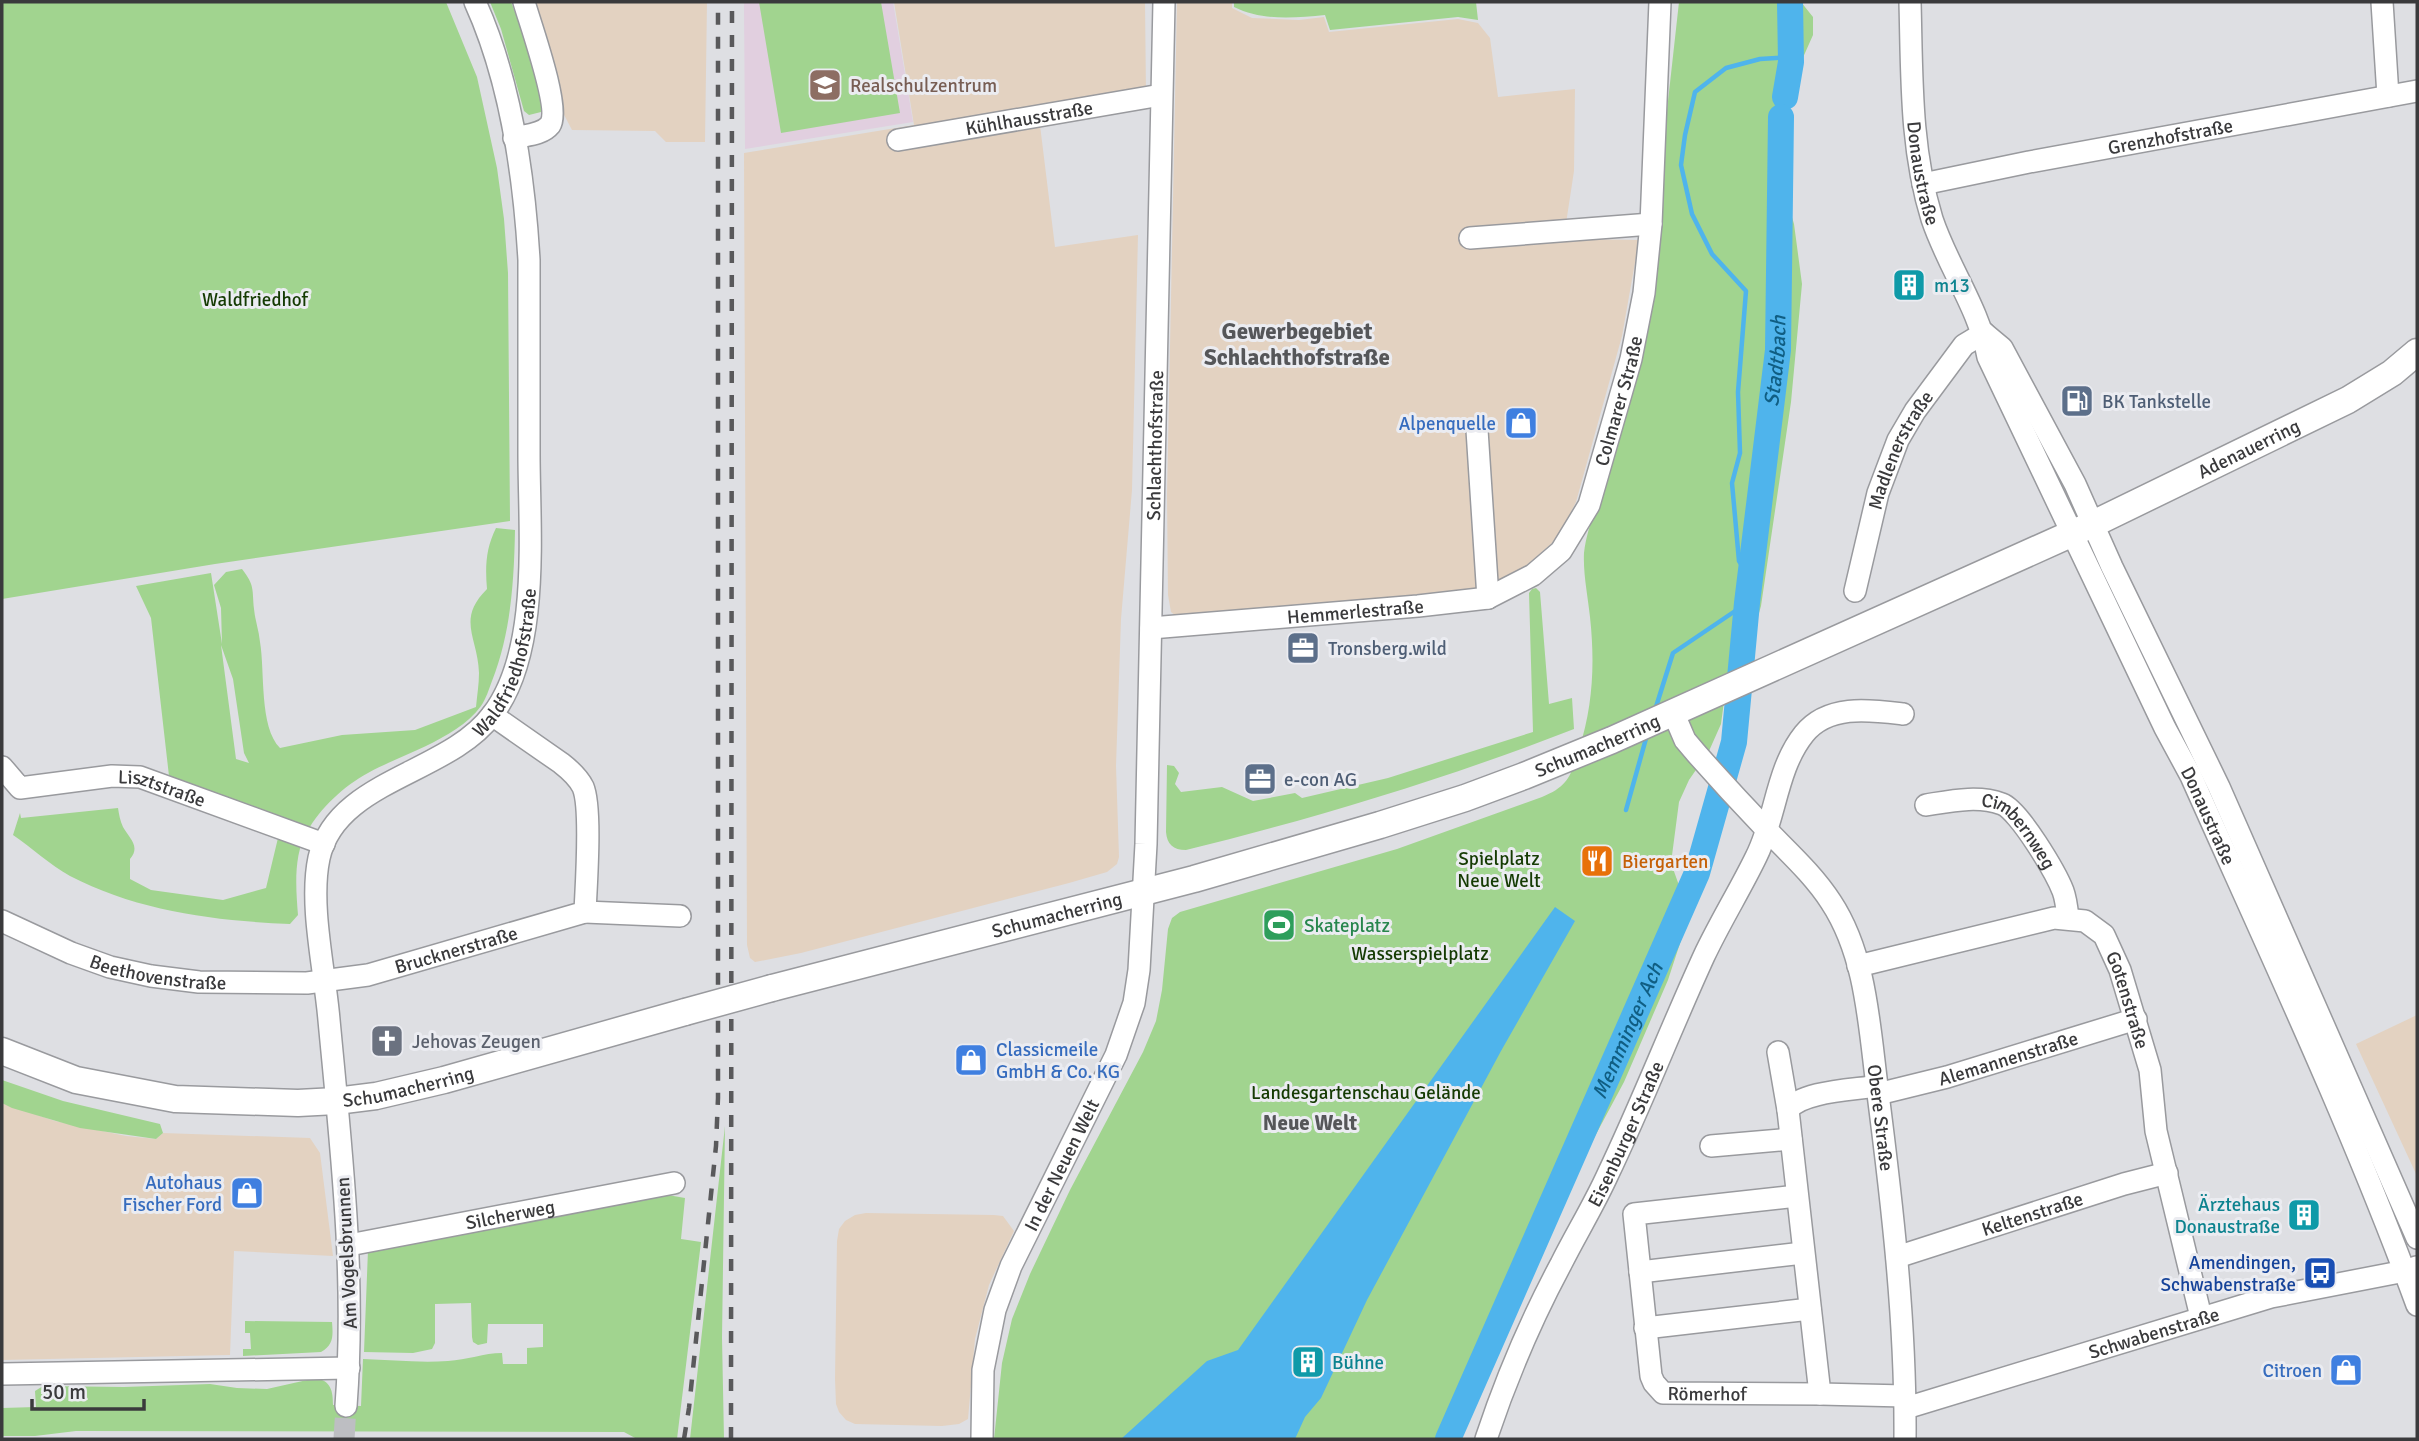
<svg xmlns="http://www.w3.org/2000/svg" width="2419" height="1441" font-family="Signika,sans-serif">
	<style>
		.commercial { fill: #e3d2c1 }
		.education { fill: #e1cfdf }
		.green { fill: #a1d48f; fill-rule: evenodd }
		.water { fill: #4fb4ec }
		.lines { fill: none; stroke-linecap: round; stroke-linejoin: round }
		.stream { stroke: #4fb4ec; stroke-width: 4.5 }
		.river { stroke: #4fb4ec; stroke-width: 26 }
		.minor-tunnel { stroke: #bdbec2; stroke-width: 21; stroke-dasharray: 21 10; stroke-linecap: butt }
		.minor-casing { stroke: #999a9e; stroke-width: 24 }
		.major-casing { stroke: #999a9e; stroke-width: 29 }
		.minor { stroke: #fff; stroke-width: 21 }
		.major { stroke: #fff; stroke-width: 26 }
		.rail { stroke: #59595b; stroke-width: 4.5; stroke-dasharray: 12 12; stroke-linecap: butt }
		.major-bridge-casing { stroke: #999a9e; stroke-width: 29; stroke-linecap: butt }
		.major-bridge { stroke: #fff; stroke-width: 26 }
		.labels { text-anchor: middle; stroke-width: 6; stroke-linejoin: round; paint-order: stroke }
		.education-label { font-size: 19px; fill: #785e54; stroke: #ebecf1; text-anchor: start }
		.street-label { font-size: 19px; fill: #3a3a3c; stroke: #ebecf1 }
		.culture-label { font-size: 19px; fill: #0d838f; stroke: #ebecf1; text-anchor: start }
		.park-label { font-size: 19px; fill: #153b03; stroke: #ebecf1 }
		.service-label { font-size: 19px; fill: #4e5e75; stroke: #ebecf1; text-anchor: start }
		.shop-label { font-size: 19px; fill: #366cbe; stroke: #ebecf1; text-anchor: end }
		.food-label { font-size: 19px; fill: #c56008; stroke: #ebecf1; text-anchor: start }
		.leisure-label { font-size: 19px; fill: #27864d; stroke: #ebecf1; text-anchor: start }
		.worship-label { font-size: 19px; fill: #5b616d; stroke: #ebecf1; text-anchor: start }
		.transit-label { font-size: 19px; fill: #164399; stroke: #ebecf1; text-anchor: end }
		.water-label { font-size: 21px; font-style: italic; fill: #105e83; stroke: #ebecf1 }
		.neighbourhood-label { font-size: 21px; font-weight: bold; fill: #555659; stroke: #ebecf1 }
		.quarter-label { font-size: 23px; font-weight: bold; fill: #555659; stroke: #ebecf1 }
	</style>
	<rect width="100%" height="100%" fill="#dedfe3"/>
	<path class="commercial" d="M 531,2 L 707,2 L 705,142 L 666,142 L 655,131 L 572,130 L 561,109 Z
		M 894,2 L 1145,2 L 1146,94 L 1039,117 L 1055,247 L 1138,235 L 1132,490 L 1121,619 L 1116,766 L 1119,857 L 1117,864 L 1107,872 L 1069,883 L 801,953 L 755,962 L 750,958 L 747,945 L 744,153 L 914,125 Z
		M 1177,2 L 1232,2 L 1232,8 L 1252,18 L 1299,20 L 1324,17 L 1329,32 L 1458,19 L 1478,23 L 1490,38 L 1498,97 L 1575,89 L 1574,171 L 1565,230 L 1571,239 L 1639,240 L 1622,336 L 1576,502 L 1562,530 L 1552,543 L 1525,567 L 1506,579 L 1473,590 L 1439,595 L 1176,616 L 1171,612 L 1168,595 L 1167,495 Z
		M 2417,1015 L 2417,1176 L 2356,1044 Z
		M 2,1103 L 55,1121 L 126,1136 L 156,1139 L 163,1133 L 310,1138 L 320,1153 L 333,1256 L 234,1251 L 230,1355 L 2,1360 Z
		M 866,1213 L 994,1215 L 1003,1216 L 1014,1231 L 989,1285 L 975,1339 L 968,1419 L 959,1424 L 942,1426 L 855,1424 L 846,1420 L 839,1412 L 836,1404 L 835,1379 L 837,1241 L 839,1229 L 845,1221 L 855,1215 Z"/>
	<path class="education" d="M 744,2 L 893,2 L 913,122 L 745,149 Z"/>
	<path class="green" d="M 2,2 L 446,2 L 477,77 L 497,168 L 504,219 L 508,273 L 510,521 L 215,564 L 2,599 Z
		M 490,2 L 511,2 C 519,21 547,96 541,112 L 529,115 L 524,111 L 501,29 Z
		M 759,2 L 881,2 L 900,113 L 781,133 Z
		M 1234,2 L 1476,2 L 1478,20 L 1458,17 L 1330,30 L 1325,15 C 1294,18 1262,21 1234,7 Z
		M 1679,2 L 1801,2 L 1813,17 L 1813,35 L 1801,62 L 1790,105 L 1786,126 L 1785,163 L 1787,200 L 1794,224 L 1802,284 L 1791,402 L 1761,606 L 1752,637 L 1729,664 L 1721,724 L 1709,751 L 1689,780 L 1679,802 L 1671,863 L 1681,891 L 1686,925 L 1668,980 L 1624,1082 L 1527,1263 L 1475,1366 L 1454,1439 L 994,1439 L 1002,1363 L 1012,1319 L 1030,1274 L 1070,1190 L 1143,1052 L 1156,1021 L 1162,990 L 1168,929 L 1172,918 L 1180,912 L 1397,849 L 1542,797 C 1569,786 1571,775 1579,749 C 1593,706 1595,663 1590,617 C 1588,597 1583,574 1584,553 C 1586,535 1592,519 1598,501 L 1663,146 Z
		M 496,528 L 515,530 C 514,581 511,633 492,681 C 489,689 486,699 481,706 C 468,724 446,736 426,746 C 407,755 386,763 368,773 C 344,786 320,808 307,832 C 293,855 296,890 298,915 L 290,924 C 216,921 137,911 70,876 C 50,865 32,848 13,835 L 20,813 L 21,818 L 118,808 C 119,814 120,821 123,827 C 129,838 141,846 130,859 L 130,879 L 151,890 L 223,900 L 266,888 L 278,838 L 275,814 L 169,776 L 151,618 L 136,586 L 211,573 L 222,644 L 221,608 L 214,585 L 226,572 L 242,569 C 255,586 252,589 254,609 C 255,620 259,631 260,642 C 265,671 259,727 280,748 L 342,735 L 415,730 L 476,707 C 477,696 479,684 479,673 C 478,637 456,620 487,589 C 485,566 486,548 496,528 ZM 221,645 L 233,679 L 244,753 L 249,763 L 236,759 Z
		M 1536,588 L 1540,592 L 1549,704 L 1572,698 L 1574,729 C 1448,778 1317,818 1186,850 C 1173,850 1167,844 1166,832 L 1167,765 L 1174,766 L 1179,773 L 1175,784 L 1181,792 L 1222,787 L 1253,801 L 1295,793 L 1302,798 L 1388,778 L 1533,732 L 1529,593 L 1532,589 Z
		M 2,1080 L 63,1101 L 160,1124 L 163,1133 L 156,1139 L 80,1128 L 12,1108 L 2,1103 Z
		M 725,1126 L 722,1338 L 724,1439 L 690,1439 Z
		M 662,1194 L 685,1198 L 681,1239 L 701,1242 L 677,1439 L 637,1439 L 624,1432 L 76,1431 L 35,1436 L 2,1436 L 2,1408 L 36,1407 L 35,1391 L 43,1386 L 124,1387 L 210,1384 L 237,1388 L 267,1389 L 316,1378 C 331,1381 333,1391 333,1405 L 361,1406 L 363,1359 C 391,1360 420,1363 448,1361 C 467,1360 484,1353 502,1353 L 503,1364 L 527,1364 L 527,1348 L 543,1347 L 543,1324 L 488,1324 L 487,1343 L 478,1345 L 473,1342 L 472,1337 L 471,1303 L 435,1304 L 435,1343 L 432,1349 L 413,1353 L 364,1352 L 368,1250 Z
		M 245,1321 L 332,1322 C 333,1335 334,1345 321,1352 L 243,1356 L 243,1349 L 251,1349 L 250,1333 L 245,1333 Z"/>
	<path class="water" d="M 1555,907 L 1575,921 L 1501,1051 L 1367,1300 L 1321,1398 L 1305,1417 L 1295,1439 L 1121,1439 L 1207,1361 L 1238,1350 Z"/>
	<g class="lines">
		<path class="stream" d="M 1750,578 L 1739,561 L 1732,483 L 1740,453 L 1738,392 L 1746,291 L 1712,254 L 1692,214 L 1681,165 L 1685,135 L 1695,92 L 1726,68 L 1760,59 L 1790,57
			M 1655,710 L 1673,653 L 1747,603
			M 1626,810 L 1647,735"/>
		<g class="river">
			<path d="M 1785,97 L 1791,62 L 1790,2"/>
			<path id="s1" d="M 1448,1439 L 1697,873 L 1734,742 L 1747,603 L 1778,350 L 1781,117"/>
		</g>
		<path class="minor-tunnel" d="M 344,1439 L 346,1406"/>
		<defs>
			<g id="minor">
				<path id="s2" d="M 1910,2 C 1912,75 1910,148 1932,219 C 1948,267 1979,308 1988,357 L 2165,728 L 2191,776 C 2269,951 2351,1125 2417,1305"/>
				<path d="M 2382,2 L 2388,96"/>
				<path d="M 514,138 C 525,135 542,135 550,125 C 561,109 530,23 524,2"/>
				<path id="s3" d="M 898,140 L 1161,95"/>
				<path id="s4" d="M 1923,184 L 2029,162 L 2417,91"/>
				<path d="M 1470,238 L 1651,224"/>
				<path d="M 1984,333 L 2002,348 L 2075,484 L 2112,567 L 2219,787 L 2417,1238"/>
				<path d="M 1477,430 L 1488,598"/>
				<path id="s5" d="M 1855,591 L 1878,493 L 1898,440 L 1915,411 L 1964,345 L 1984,333"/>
				<path id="s6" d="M 1151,628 L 1418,606 L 1488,598 L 1533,575 L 1561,551 L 1589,505 L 1631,359 L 1644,293 L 1651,224 L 1660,2"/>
				<path id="s7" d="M 1673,712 L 1685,740 L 1696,753 C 1718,778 1741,803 1764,827 C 1787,851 1813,874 1831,902 C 1866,955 1869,1024 1877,1086 C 1892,1203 1906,1321 1905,1439"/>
				<path id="s8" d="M 2,767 L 20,788 L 112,776 L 140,777 L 324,844"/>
				<path id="s9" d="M 1926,805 C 1951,801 1978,795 2002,804 C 2019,810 2056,873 2063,891 C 2066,899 2067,909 2068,918"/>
				<path d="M 585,912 L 680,916"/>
				<path id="s10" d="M 2,921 L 71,953 L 110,967 L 151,976 L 199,982 L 307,983 L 368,975 L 585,912 C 586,887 592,808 583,787 C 578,777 570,770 561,763 L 492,715"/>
				<path id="s11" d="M 1858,966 L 2054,918 L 2085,921 L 2104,935 L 2120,970 L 2150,1070 L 2156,1131 L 2201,1317"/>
				<path d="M 1778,1052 L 1788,1110"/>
				<path d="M 1877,1086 C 1854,1090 1801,1091 1788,1110 L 1820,1394 L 1905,1396"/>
				<path id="s12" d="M 1878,1094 L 1947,1077 L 2136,1019"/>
				<path d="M 1711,1146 L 1791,1139"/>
				<path id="s13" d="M 1797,1196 L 1634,1214 L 1651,1376 L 1654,1383 L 1663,1393 L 1820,1394"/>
				<path id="s14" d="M 349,1245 L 674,1183"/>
				<path id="s15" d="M 1897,1257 L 2124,1184 L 2167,1173"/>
				<path d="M 1640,1272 L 1803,1253"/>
				<path d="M 1645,1328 L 1810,1309"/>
				<path d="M 2,1374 L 349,1368"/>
				<path id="s16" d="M 346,1406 C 356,1276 341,1148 329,1020 C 325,971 309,905 319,858 C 336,780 448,774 492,715 C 541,652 529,530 529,454 C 529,389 529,324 529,260 C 524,174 511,81 475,2"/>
				<path id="s17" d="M 1906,1408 L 2271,1297 L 2405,1271 L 2416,1267"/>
				<path id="s18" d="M 982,1439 L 983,1370 L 995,1310 L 1011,1266 L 1116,1055 L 1134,1003 L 1139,970 L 1146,844 L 1164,2"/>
				<path id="s19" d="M 1486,1439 C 1506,1379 1531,1320 1561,1264 C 1576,1234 1594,1205 1608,1174 C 1642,1103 1671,1028 1704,956 C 1720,922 1740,890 1756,857 C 1776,818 1776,769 1804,734 C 1828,704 1870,710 1903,714"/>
			</g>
			<g id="major">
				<path id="s20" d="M 772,988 L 1194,879 L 1380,825 L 1465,798 L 1524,776 L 1612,740 L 2093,524 L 2348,400 L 2392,373 L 2417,352"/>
				<path id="s21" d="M 2,1051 L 76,1080 L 175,1099 L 298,1103 L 336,1101 L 376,1096 L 444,1080 L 685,1012"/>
			</g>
		</defs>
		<use href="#minor" class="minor-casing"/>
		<use href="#major" class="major-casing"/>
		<use href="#minor" class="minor"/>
		<use href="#major" class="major"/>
		<path class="rail" d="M 684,1439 L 689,1408 L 716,1146 L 718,1098 L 718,2
			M 731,1439 L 732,2"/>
		<defs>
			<path id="major-bridge" d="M 685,1012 L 772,988"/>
		</defs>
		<use href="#major-bridge" class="major-bridge-casing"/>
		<use href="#major-bridge" class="major-bridge"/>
	</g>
	<defs>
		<symbol id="school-square" viewBox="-11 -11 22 22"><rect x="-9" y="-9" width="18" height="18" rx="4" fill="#8d6e63" stroke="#ebecf1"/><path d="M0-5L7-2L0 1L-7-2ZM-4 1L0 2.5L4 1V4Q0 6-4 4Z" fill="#fff"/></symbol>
		<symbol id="building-square" viewBox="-11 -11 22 22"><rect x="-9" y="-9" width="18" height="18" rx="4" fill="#0f9aa8" stroke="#ebecf1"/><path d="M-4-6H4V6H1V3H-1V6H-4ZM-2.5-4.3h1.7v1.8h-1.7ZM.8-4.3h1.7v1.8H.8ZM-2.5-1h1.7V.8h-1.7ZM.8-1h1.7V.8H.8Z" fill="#fff"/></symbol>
		<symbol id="fuel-square" viewBox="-11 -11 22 22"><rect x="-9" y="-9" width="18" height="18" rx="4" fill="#5c6f8a" stroke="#ebecf1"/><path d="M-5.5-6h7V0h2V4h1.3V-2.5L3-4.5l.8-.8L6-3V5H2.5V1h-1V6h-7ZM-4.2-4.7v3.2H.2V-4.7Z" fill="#fff"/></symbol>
		<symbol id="shop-square" viewBox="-11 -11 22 22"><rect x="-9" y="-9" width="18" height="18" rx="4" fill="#3f7fe0" stroke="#ebecf1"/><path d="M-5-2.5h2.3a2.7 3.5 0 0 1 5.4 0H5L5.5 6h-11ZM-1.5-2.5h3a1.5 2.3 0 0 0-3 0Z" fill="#fff"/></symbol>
		<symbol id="office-square" viewBox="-11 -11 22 22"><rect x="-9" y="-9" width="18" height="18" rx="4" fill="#5c6f8a" stroke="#ebecf1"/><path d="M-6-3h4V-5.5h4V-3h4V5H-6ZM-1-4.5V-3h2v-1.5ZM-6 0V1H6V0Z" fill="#fff"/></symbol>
		<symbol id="restaurant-square" viewBox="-11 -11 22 22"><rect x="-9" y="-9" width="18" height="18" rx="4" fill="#e8710a" stroke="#ebecf1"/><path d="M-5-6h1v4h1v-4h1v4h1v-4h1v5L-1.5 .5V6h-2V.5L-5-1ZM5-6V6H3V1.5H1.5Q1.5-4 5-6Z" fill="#fff"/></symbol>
		<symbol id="stadium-square" viewBox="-11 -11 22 22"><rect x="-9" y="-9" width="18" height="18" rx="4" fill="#2e9e5b" stroke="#ebecf1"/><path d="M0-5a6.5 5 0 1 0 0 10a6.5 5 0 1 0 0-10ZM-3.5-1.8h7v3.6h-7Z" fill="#fff"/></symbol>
		<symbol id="church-square" viewBox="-11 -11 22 22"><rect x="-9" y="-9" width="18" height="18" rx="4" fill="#6b7280" stroke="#ebecf1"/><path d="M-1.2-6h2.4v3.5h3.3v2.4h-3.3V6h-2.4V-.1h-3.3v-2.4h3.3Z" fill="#fff"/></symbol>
		<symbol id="bus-square" viewBox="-11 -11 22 22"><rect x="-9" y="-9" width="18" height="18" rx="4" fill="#1a4fb4" stroke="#ebecf1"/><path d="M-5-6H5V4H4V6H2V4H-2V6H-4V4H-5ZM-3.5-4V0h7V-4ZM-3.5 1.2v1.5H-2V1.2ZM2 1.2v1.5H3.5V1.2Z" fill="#fff"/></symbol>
	</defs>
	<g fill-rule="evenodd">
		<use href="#school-square" x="806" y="66" width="38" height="38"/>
		<use href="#building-square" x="1890" y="266" width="38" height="38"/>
		<use href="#fuel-square" x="2058" y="382" width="38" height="38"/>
		<use href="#shop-square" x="1502" y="404" width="38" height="38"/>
		<use href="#office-square" x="1284" y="629" width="38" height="38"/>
		<use href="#office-square" x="1241" y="760" width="38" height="38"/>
		<use href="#restaurant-square" x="1578" y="842" width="38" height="38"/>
		<use href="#stadium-square" x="1260" y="906" width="38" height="38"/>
		<use href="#church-square" x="368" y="1022" width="38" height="38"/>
		<use href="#shop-square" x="952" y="1041" width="38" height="38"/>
		<use href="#shop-square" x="228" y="1174" width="38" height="38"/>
		<use href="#building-square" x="2285" y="1196" width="38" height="38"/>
		<use href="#bus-square" x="2301" y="1254" width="38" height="38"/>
		<use href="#building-square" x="1289" y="1343" width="38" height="38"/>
		<use href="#shop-square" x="2327" y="1351" width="38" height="38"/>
	</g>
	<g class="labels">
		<g class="education-label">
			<text x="850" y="92">Realschulzentrum</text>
		</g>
		<g class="street-label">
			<text dy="7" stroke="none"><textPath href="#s3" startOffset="133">Kühlhausstraße</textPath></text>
			<text dy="7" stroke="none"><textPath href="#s4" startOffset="252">Grenzhofstraße</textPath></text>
			<text dy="7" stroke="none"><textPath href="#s2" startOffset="172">Donaustraße</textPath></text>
			<text dy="7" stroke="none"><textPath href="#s6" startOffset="588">Colmarer Straße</textPath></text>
			<text dy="7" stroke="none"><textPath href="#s18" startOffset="1026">Schlachthofstraße</textPath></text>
			<text dy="7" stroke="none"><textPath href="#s20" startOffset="1577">Adenauerring</textPath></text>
			<text dy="7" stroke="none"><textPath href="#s5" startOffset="149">Madlenerstraße</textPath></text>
			<text dy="7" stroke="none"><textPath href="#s6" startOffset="205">Hemmerlestraße</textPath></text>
			<text dy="7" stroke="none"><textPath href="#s16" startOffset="835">Waldfriedhofstraße</textPath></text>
			<text dy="7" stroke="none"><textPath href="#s20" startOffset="861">Schumacherring</textPath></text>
			<text dy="7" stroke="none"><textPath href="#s8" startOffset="172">Lisztstraße</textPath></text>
			<text dy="7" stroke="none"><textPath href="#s2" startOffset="877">Donaustraße</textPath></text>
			<text dy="7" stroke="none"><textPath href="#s9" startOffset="107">Cimbernweg</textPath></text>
			<text dy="7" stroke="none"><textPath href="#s20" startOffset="294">Schumacherring</textPath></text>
			<text dy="7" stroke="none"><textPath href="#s10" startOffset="469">Brucknerstraße</textPath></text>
			<text dy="7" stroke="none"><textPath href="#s10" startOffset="166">Beethovenstraße</textPath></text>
			<text dy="7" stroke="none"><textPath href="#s11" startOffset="326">Gotenstraße</textPath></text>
			<text dy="7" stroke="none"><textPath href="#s12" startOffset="135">Alemannenstraße</textPath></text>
			<text dy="7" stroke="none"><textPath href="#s21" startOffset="415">Schumacherring</textPath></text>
			<text dy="7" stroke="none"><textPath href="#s7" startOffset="472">Obere Straße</textPath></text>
			<text dy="7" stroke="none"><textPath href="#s19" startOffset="336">Eisenburger Straße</textPath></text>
			<text dy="7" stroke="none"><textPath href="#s18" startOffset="290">In der Neuen Welt</textPath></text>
			<text dy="7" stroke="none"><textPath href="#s14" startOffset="164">Silcherweg</textPath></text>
			<text dy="7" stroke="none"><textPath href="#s15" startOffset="142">Keltenstraße</textPath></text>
			<text transform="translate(346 1253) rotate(-93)" y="7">Am Vogelsbrunnen</text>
			<text dy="7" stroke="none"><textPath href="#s17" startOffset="259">Schwabenstraße</textPath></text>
			<text dy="7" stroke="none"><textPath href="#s13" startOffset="392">Römerhof</textPath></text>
		</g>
		<g class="culture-label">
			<text x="1934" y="292">m13</text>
			<text x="2280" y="1211" text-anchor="end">Ärztehaus<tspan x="2280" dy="22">Donaustraße</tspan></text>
			<text x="1332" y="1369">Bühne</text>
		</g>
		<g class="park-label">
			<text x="255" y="306">Waldfriedhof</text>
			<text x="1499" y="865">Spielplatz<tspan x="1499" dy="22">Neue Welt</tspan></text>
			<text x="1420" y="960">Wasserspielplatz</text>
			<text x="1366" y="1099">Landesgartenschau Gelände</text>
		</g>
		<g class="service-label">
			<text x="2102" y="408">BK Tankstelle</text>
			<text x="1328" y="655">Tronsberg.wild</text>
			<text x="1284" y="786">e-con AG</text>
		</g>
		<g class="shop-label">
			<text x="1496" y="430">Alpenquelle</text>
			<text x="996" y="1056" text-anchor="start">Classicmeile<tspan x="996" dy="22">GmbH &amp; Co. KG</tspan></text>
			<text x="222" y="1189">Autohaus<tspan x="222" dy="22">Fischer Ford</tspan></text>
			<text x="2322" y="1377">Citroen</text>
		</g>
		<g class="food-label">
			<text x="1622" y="868">Biergarten</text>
		</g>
		<g class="leisure-label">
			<text x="1304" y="932">Skateplatz</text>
		</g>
		<g class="worship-label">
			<text x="412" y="1048">Jehovas Zeugen</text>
		</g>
		<g class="transit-label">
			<text x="2296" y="1269">Amendingen,<tspan x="2296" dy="22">Schwabenstraße</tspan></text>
		</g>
		<g class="water-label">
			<text dy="7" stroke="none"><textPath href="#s1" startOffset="1138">Stadtbach</textPath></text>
			<text dy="7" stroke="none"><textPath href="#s1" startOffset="446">Memminger Ach</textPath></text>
		</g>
		<g class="neighbourhood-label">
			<text x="1310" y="1130">Neue Welt</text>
		</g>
		<g class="quarter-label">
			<text x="1297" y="339">Gewerbegebiet<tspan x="1297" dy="26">Schlachthofstraße</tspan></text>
		</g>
	</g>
	<rect width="2419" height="1441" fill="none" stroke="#3a3a3c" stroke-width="7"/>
	<path d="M32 1399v10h112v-10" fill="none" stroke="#3a3a3c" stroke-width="3.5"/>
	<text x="42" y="1399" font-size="21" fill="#3a3a3c" stroke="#ebecf1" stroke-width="5" paint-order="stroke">50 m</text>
</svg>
